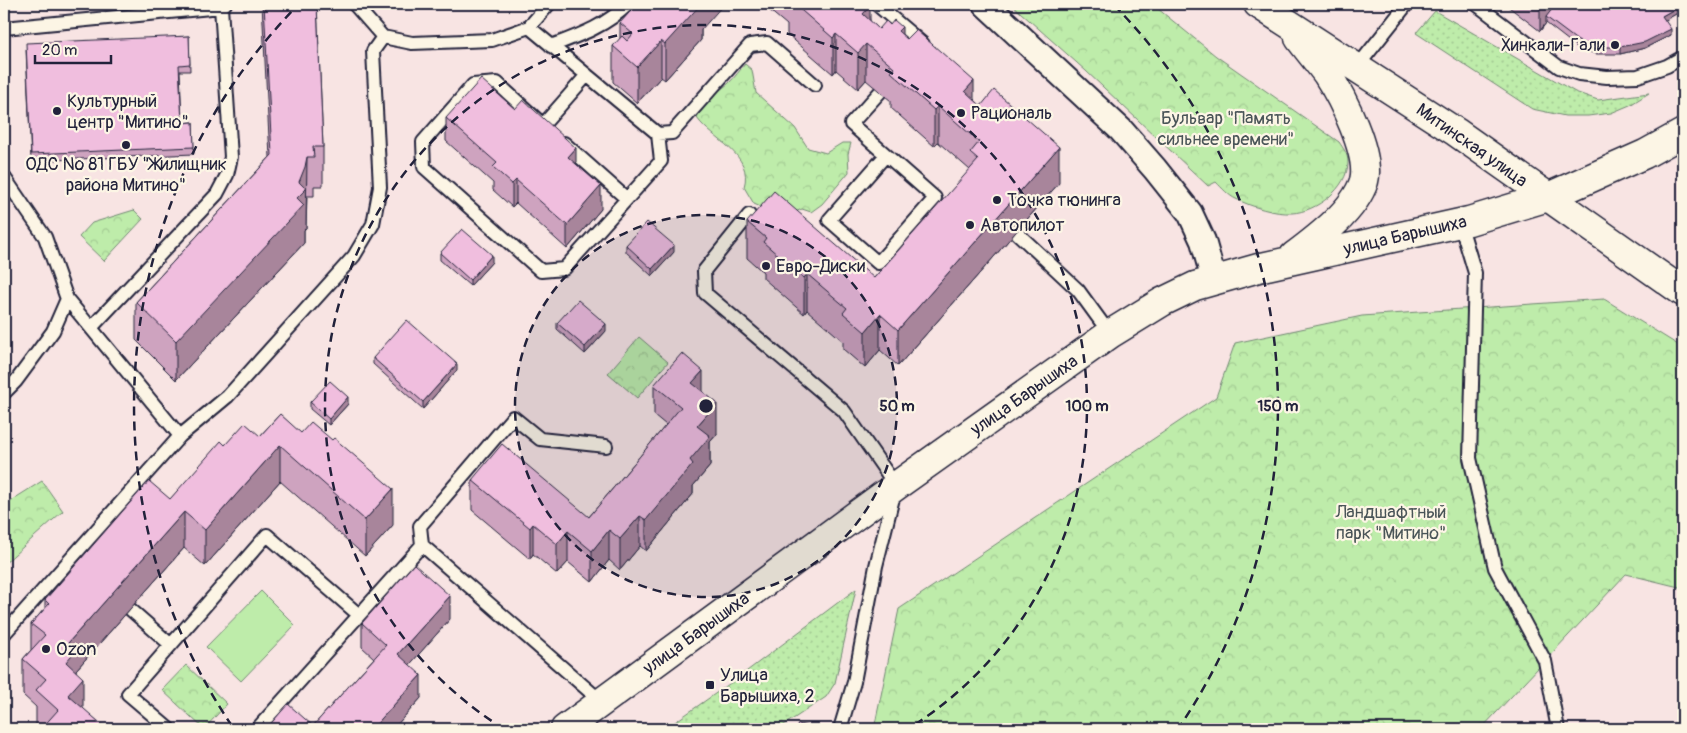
<svg xmlns="http://www.w3.org/2000/svg" width="1687" height="733" font-family="Pangolin,sans-serif">
	<style>
		.grass { fill: url(#grass-dots); stroke: #708772 }
		.forest { fill: url(#forest-crowns); stroke: #708772 }
		.pitch { fill: #beecaa; stroke: #708772 }
		.lines { fill: none; stroke-linecap: round; stroke-linejoin: round }
		.service-casing { stroke: #22223b; stroke-width: 16 }
		.minor-casing { stroke: #22223b; stroke-width: 28 }
		.secondary-casing { stroke: #22223b; stroke-width: 31 }
		.service { stroke: #fcf5e5; stroke-width: 12 }
		.minor { stroke: #fcf5e5; stroke-width: 24 }
		.secondary { stroke: #fcf5e5; stroke-width: 28 }
		.wall { fill: #cea3bf; stroke: #22223b }
		.shaded-wall { fill: #a8859b; stroke: #22223b }
		.building { fill: #f0bede; stroke: #22223b }
		.ring { fill: none; stroke: #22223b; stroke-width: 2.5; stroke-dasharray: 9 6 }
		.poi-dot { fill: #22223b; stroke: #fcf5e5; stroke-width: 2 }
		.labels { text-anchor: middle; stroke-width: 4.5; stroke-linejoin: round; paint-order: stroke }
		.poi-label { font-size: 18px; fill: #22223b; stroke: #fcf5e5; text-anchor: start }
		.park-label { font-size: 18px; fill: #495457; stroke: #fcf5e5 }
		.street-label { font-size: 18px; fill: #22223b; stroke: #fcf5e5 }
		.centre { fill: #22223b; stroke: #fcf5e5; stroke-width: 2.5 }
		.ring-label { font-size: 15px; text-anchor: middle; font-weight: bold; fill: #22223b; stroke: #fcf5e5; stroke-width: 4.5; stroke-linejoin: round; paint-order: stroke }
	</style>
	<defs>
		<pattern id="grass-dots" width="8" height="8" patternUnits="userSpaceOnUse" patternTransform="scale(1.25)"><rect width="8" height="8" fill="#beecaa"/><path d="M2 2h.1M6 6h.1" fill="none" stroke="#a3ca93" stroke-width="1.8" stroke-linecap="round"/></pattern>
		<pattern id="forest-crowns" width="20" height="18" patternUnits="userSpaceOnUse" patternTransform="scale(1.25)"><rect width="20" height="18" fill="#beecaa"/><path d="M2 6a3 3 0 1 1 6 0M12 15a3 3 0 1 1 6 0" fill="none" stroke="#a3ca93"/></pattern>
	</defs>
	<rect width="100%" height="100%" fill="#f8e4e3"/>
	<filter id="ink" filterUnits="userSpaceOnUse"><feTurbulence type="fractalNoise" baseFrequency=".02" numOctaves="2"/><feDisplacementMap in="SourceGraphic" scale="10" xChannelSelector="R" yChannelSelector="G"/><feConvolveMatrix kernelMatrix="1 2 1 2 8 2 1 2 1" color-interpolation-filters="sRGB"/></filter>
	<g filter="url(#ink)">
		<path class="grass" d="M 1435,11 L 1575,92 L 1598,100 L 1649,93 L 1630,105 L 1611,113 L 1588,116 L 1565,116 L 1532,109 L 1416,33 Z
			M 856,589 L 835,683 L 826,697 L 778,729 L 665,729 L 739,677 Z"/>
		<path class="forest" d="M 1011,4 L 1152,4 L 1216,56 L 1339,142 C 1343,148 1348,154 1348,162 C 1348,188 1316,212 1292,213 C 1275,214 1252,207 1236,199 C 1229,196 1222,188 1216,182 L 1208,186 L 1086,71 Z
			M 745,64 L 752,70 L 756,93 L 795,128 L 808,148 L 826,153 L 842,143 L 851,143 L 848,154 L 849,172 L 822,204 L 811,212 L 802,209 L 793,213 L 772,212 L 754,204 L 744,187 C 754,154 712,140 697,118 C 701,100 716,94 729,83 C 735,77 740,70 745,64 Z
			M 134,210 L 143,219 L 104,261 L 79,237 L 92,223 Z
			M 1604,299 L 1683,348 L 1683,588 L 1626,574 L 1481,729 L 874,729 L 899,609 L 1216,397 L 1235,343 L 1362,316 Z
			M 639,337 L 668,362 L 637,398 L 608,373 Z
			M 42,481 L 63,511 L 4,564 L 4,505 Z
			M 186,665 L 227,704 L 204,729 L 162,690 Z"/>
		<path class="pitch" d="M 261,591 L 295,625 L 241,681 L 206,647 Z"/>
		<g class="lines">
			<defs>
				<path id="service" d="M 354,4 L 383,37
					M 876,4 L 923,44
					M 1476,4 L 1559,67 L 1579,74 L 1607,77 L 1638,76 L 1667,66 L 1683,57
					M 529,27 L 658,134 L 672,133 L 750,45 L 767,43 L 815,85
					M 4,28 L 221,7
					M 551,46 C 580,35 606,26 628,4
					M 1357,67 L 1407,4
					M 587,75 L 543,125 L 497,83 L 473,85 L 423,142 L 424,167 L 541,271 L 564,269 L 661,161 L 658,134
					M 880,92 L 851,124 L 935,198 L 878,263 L 829,220 L 886,155
					M 564,143 L 627,199
					M 4,177 L 45,237 L 67,299 L 91,328
					M 749,215 L 704,271 L 705,293 L 844,411 L 896,486 L 876,566 L 854,682 L 840,729
					M 1460,223 L 1475,273 L 1470,458 L 1495,568 L 1545,661 L 1558,729
					M 1016,232 L 1078,290 L 1110,334
					M 4,393 L 16,381 L 53,331 L 67,299
					M 180,436 L 91,328 L 217,194 L 227,175 L 231,157 L 221,7 L 225,4
					M 130,609 L 171,645
					M 4,634 L 180,436 L 228,396 L 354,256 L 373,224 L 380,187 L 373,51 L 383,37 L 412,43 L 492,40 L 529,27 L 549,4
					M 603,703 L 422,545 L 420,526 L 513,417 L 540,439 L 606,446
					M 169,729 L 128,694 L 267,535 L 359,615
					M 257,729 L 422,545"/>
				<path id="minor" d="M 985,4 L 1121,130 L 1155,169 L 1190,213 L 1203,241 L 1214,280"/>
				<path id="secondary" d="M 1258,4 L 1456,132 L 1683,292
					M 1294,256 C 1318,238 1355,210 1364,181 C 1371,154 1342,97 1327,74 C 1318,62 1308,50 1299,38
					M 565,729 L 896,486 L 1110,334 L 1162,302 L 1195,286 L 1262,267 L 1469,221 L 1548,197 L 1645,154 L 1683,133"/>
			</defs>
			<use href="#service" class="service-casing"/>
			<use href="#minor" class="minor-casing"/>
			<use href="#secondary" class="secondary-casing"/>
			<use href="#service" class="service"/>
			<use href="#minor" class="minor"/>
			<use href="#secondary" class="secondary"/>
		</g>
		<path class="wall" d="M 262,4 L 317,4 L 323,147 L 323,186 L 314,186 L 314,196 L 307,196 L 306,228 L 304,230 L 304,243 L 176,380 L 136,340 L 136,302 L 270,157 Z
			M 762,4 L 867,4 L 870,21 L 879,29 L 902,34 L 974,99 L 1059,183 L 898,366 L 880,350 L 865,368 L 843,349 L 843,341 L 807,310 L 804,314 L 763,278 L 763,272 L 747,258 L 747,222 L 874,278 L 970,170 L 938,142 L 934,146 L 891,108 L 891,101 L 866,80 L 858,89 L 836,70 L 833,74 L 787,34 L 787,25 Z
			M 1505,4 L 1683,4 L 1683,10 L 1665,20 L 1671,35 L 1645,48 L 1620,54 L 1596,54 L 1578,48 L 1546,23 L 1540,31 Z
			M 620,23 L 701,30 L 701,40 L 665,80 L 661,77 L 637,103 L 613,82 L 613,46 L 620,39 Z
			M 189,36 L 190,71 L 180,71 L 182,123 L 193,122 L 194,154 L 31,161 L 26,49 Z
			M 446,118 L 576,164 L 601,209 L 567,249 L 516,203 L 512,207 L 493,190 L 493,183 L 446,141 Z
			M 626,245 L 674,252 L 652,276 L 626,252 Z
			M 440,253 L 492,262 L 470,286 L 440,260 Z
			M 4,261 L 7,284 L 7,323 L 4,323 Z
			M 557,323 L 606,331 L 585,354 L 557,329 Z
			M 373,358 L 457,370 L 423,409 L 373,364 Z
			M 654,385 L 703,392 L 717,434 L 710,442 L 710,466 L 693,486 L 693,494 L 646,551 L 640,546 L 620,570 L 609,560 L 592,582 L 568,562 L 557,574 L 533,554 L 530,559 L 472,510 L 472,480 L 589,517 L 666,425 L 654,415 Z
			M 310,402 L 348,404 L 329,425 L 310,409 Z
			M 280,414 L 393,525 L 365,556 L 280,481 L 205,566 L 184,548 L 76,670 L 83,709 L 107,729 L 40,729 L 36,726 L 36,707 L 23,695 L 23,659 L 31,650 L 31,624 L 45,608 L 45,600 L 170,499 L 225,445 L 260,436 Z
			M 450,619 L 409,665 L 421,698 L 393,729 L 266,729 L 313,726 L 374,658 L 362,647 L 362,623 Z"/>
		<path class="shaded-wall" d="M 696,4 L 724,4 L 701,30 L 701,40 L 665,80 L 665,44 Z
			M 1540,4 L 1561,4 L 1546,17 L 1546,23 L 1540,31 Z
			M 1683,4 L 1683,10 L 1662,22 L 1662,16 Z
			M 870,6 L 870,42 L 866,44 L 866,80 L 858,89 L 858,53 L 863,14 Z
			M 902,27 L 902,63 L 898,31 Z
			M 1671,29 L 1671,35 L 1645,48 L 1620,54 L 1620,47 Z
			M 836,34 L 836,70 L 833,74 L 833,38 Z
			M 661,41 L 661,77 L 637,103 L 637,67 Z
			M 974,81 L 974,117 L 965,91 Z
			M 938,106 L 938,142 L 934,146 L 934,110 Z
			M 1059,147 L 1059,183 L 898,366 L 898,330 Z
			M 576,148 L 576,171 L 568,157 Z
			M 307,157 L 306,228 L 304,230 L 304,243 L 176,380 L 176,341 L 297,198 L 299,182 Z
			M 516,180 L 516,203 L 512,207 L 512,184 Z
			M 601,186 L 601,209 L 567,249 L 567,225 Z
			M 674,245 L 674,252 L 652,276 L 652,269 Z
			M 492,255 L 492,262 L 470,286 L 470,280 Z
			M 807,274 L 807,310 L 804,314 L 804,278 Z
			M 880,314 L 880,350 L 865,368 L 865,332 Z
			M 606,324 L 606,331 L 585,354 L 585,347 Z
			M 457,364 L 457,370 L 423,409 L 423,402 Z
			M 703,371 L 703,401 L 692,383 Z
			M 348,397 L 348,404 L 329,425 L 329,419 Z
			M 717,403 L 717,434 L 710,442 L 710,466 L 693,486 L 693,494 L 646,551 L 646,520 L 690,460 L 697,426 Z
			M 280,445 L 280,481 L 205,566 L 205,530 Z
			M 393,489 L 393,525 L 365,556 L 365,520 Z
			M 184,512 L 184,548 L 76,670 L 76,685 L 83,678 L 83,714 L 69,729 L 66,662 L 68,643 Z
			M 640,516 L 640,546 L 620,570 L 620,539 Z
			M 533,524 L 533,554 L 530,559 L 530,528 Z
			M 609,530 L 609,560 L 592,582 L 592,551 Z
			M 568,531 L 568,562 L 557,574 L 557,544 Z
			M 450,596 L 450,619 L 398,678 L 398,654 Z
			M 421,675 L 421,698 L 393,729 L 372,729 Z"/>
		<path class="building" d="M 264,4 L 317,4 L 323,147 L 313,147 L 314,157 L 307,157 L 305,167 L 299,182 L 306,189 L 297,198 L 304,205 L 176,341 L 136,302 L 272,155 Z
			M 637,4 L 701,4 L 665,44 L 661,41 L 637,67 L 613,46 L 622,36 L 627,41 L 633,34 L 620,23 Z
			M 794,4 L 867,4 L 870,6 L 863,14 L 879,29 L 886,21 L 890,25 L 894,20 L 902,27 L 898,31 L 907,39 L 916,30 L 974,81 L 965,91 L 981,106 L 994,90 L 1059,147 L 898,330 L 880,314 L 865,332 L 843,313 L 847,308 L 807,274 L 804,278 L 763,242 L 766,238 L 747,222 L 774,191 L 874,278 L 978,160 L 970,153 L 979,142 L 938,106 L 934,110 L 891,72 L 894,68 L 866,44 L 858,53 L 836,34 L 833,38 Z
			M 1556,4 L 1683,4 L 1662,16 L 1671,29 L 1645,42 L 1620,47 L 1596,47 L 1578,41 L 1546,17 Z
			M 189,36 L 190,64 L 179,65 L 182,123 L 193,122 L 194,147 L 31,154 L 26,43 Z
			M 481,79 L 515,109 L 523,100 L 576,148 L 568,157 L 601,186 L 567,225 L 516,180 L 512,184 L 493,167 L 497,163 L 446,118 Z
			M 647,222 L 674,245 L 652,269 L 626,245 Z
			M 462,229 L 492,255 L 470,280 L 440,253 Z
			M 4,261 L 6,261 L 7,284 L 4,284 Z
			M 578,300 L 606,324 L 585,347 L 557,323 Z
			M 407,320 L 457,364 L 423,402 L 373,358 Z
			M 682,353 L 703,371 L 692,383 L 717,403 L 697,426 L 710,436 L 690,460 L 693,464 L 646,520 L 640,516 L 620,539 L 609,530 L 592,551 L 568,531 L 557,544 L 533,524 L 530,528 L 472,480 L 502,444 L 589,517 L 681,407 L 654,385 Z
			M 330,381 L 348,397 L 329,419 L 310,402 Z
			M 280,414 L 301,433 L 311,422 L 332,440 L 334,438 L 393,489 L 365,520 L 280,445 L 205,530 L 184,512 L 68,643 L 76,650 L 66,662 L 83,678 L 68,695 L 107,729 L 41,729 L 58,710 L 36,690 L 46,679 L 23,659 L 45,635 L 31,624 L 49,604 L 45,600 L 149,481 L 170,499 L 221,441 L 225,445 L 245,423 L 260,436 Z
			M 414,564 L 450,596 L 398,654 L 421,675 L 372,729 L 266,729 L 288,704 L 313,726 L 348,687 L 386,645 L 362,623 Z
			M 798,724 L 823,729 L 796,729 Z"/>
	</g>
	<circle cx="706" cy="406" r="191" fill="#22223b" fill-opacity=".12"/>
	<g class="ring">
		<circle cx="706" cy="406" r="191"/>
		<path d="M504 729A381 381 0 1 1 908 729"/>
		<path d="M232 726A572 572 0 0 1 298 5M1114 5A572 572 0 0 1 1180 726"/>
	</g>
	<g class="poi-dot">
		<circle cx="1615" cy="45" r="5"/>
		<circle cx="57" cy="111" r="5"/>
		<circle cx="961" cy="113" r="5"/>
		<circle cx="126" cy="145" r="5"/>
		<circle cx="997" cy="200" r="5"/>
		<circle cx="970" cy="225" r="5"/>
		<circle cx="766" cy="266" r="5"/>
		<circle cx="46" cy="649" r="5"/>
		<rect x="705" y="680" width="10" height="10" rx="2.5"/>
	</g>
	<g class="labels">
		<g class="poi-label">
			<text x="1605" y="51" text-anchor="end">Хинкали-Гали</text>
			<text x="67" y="107">Культурный<tspan x="67" dy="21">центр "Митино"</tspan></text>
			<text x="971" y="119">Рациональ</text>
			<text x="126" y="170" text-anchor="middle">ОДС № 81 ГБУ "Жилищник<tspan x="126" dy="21">района Митино"</tspan></text>
			<text x="1007" y="206">Точка тюнинга</text>
			<text x="980" y="231">Автопилот</text>
			<text x="776" y="272">Евро-Диски</text>
			<text x="56" y="655">Ozon</text>
			<text x="720" y="681">Улица<tspan x="720" dy="21">Барышиха, 2</tspan></text>
		</g>
		<g class="park-label">
			<text x="1226" y="124">Бульвар "Память<tspan x="1226" dy="21">сильнее времени"</tspan></text>
			<text x="1391" y="518">Ландшафтный<tspan x="1391" dy="21">парк "Митино"</tspan></text>
		</g>
		<g class="street-label">
			<text transform="translate(1472 145) rotate(35)" y="6">Митинская улица</text>
			<text transform="translate(1405 235) rotate(-13)" y="6">улица Барышиха</text>
			<text transform="translate(1024 395) rotate(-35)" y="6">улица Барышиха</text>
			<text transform="translate(696 633) rotate(-36)" y="6">улица Барышиха</text>
		</g>
	</g>
	<circle cx="706" cy="406" r="8" class="centre"/>
	<g class="ring-label">
		<text x="897" y="411">50 m</text>
		<text x="1087" y="411">100 m</text>
		<text x="1278" y="411">150 m</text>
	</g>
	<rect width="1687" height="733" fill="none" stroke="#fcf5e5" stroke-width="20"/>
	<rect x="10" y="10" width="1667" height="713" fill="none" stroke="#22223b" stroke-width="2" filter="url(#ink)"/>
	<path d="M35 55v8h76v-8" fill="none" stroke="#22223b" stroke-width="2.5"/>
	<text x="42" y="55" font-size="15" fill="#22223b" stroke="#fcf5e5" stroke-width="4" paint-order="stroke">20 m</text>
</svg>
